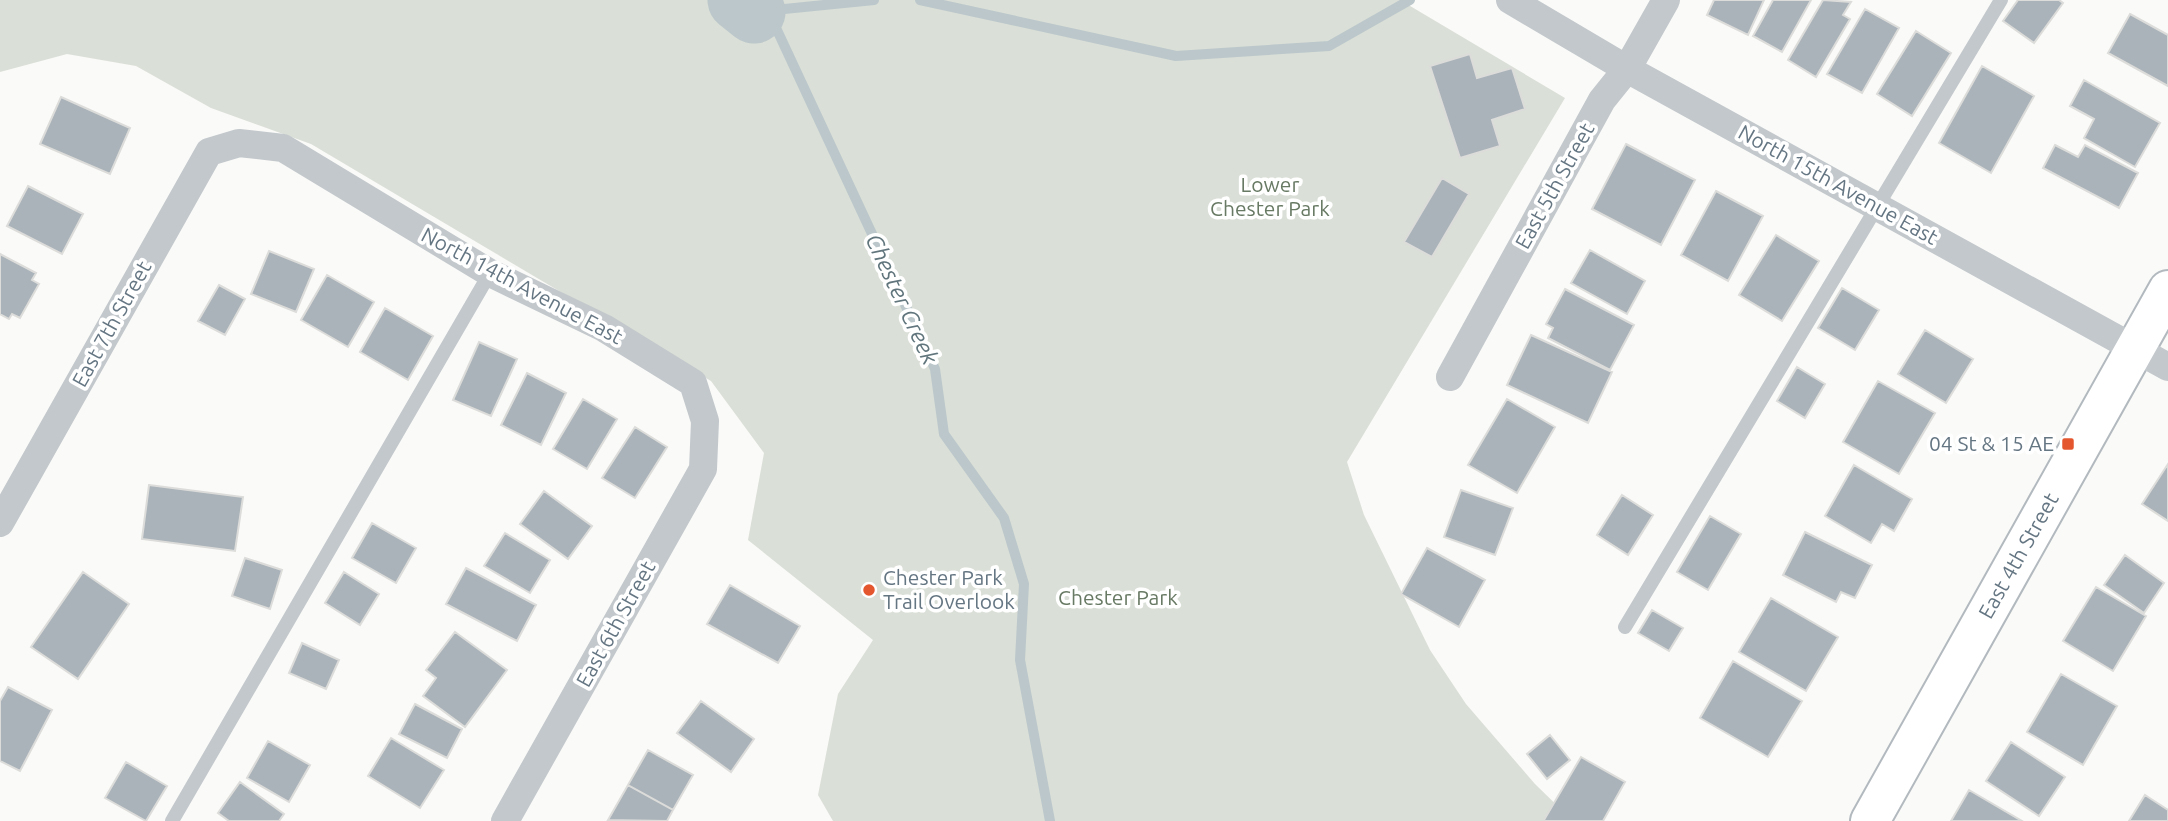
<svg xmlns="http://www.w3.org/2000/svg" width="2168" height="821" font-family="Ubuntu,sans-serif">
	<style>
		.green { fill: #dadfd7 }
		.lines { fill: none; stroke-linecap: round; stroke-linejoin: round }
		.stream { stroke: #bbc7cb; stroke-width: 10 }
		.river { stroke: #bbc7cb; stroke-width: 63 }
		.building { fill: #aab3b9; stroke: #dcdcda; stroke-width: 2 }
		.secondary-casing { stroke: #b3babf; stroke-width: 42 }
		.service { stroke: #c3c8cc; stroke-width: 14 }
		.minor { stroke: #c3c8cc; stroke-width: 28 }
		.secondary { stroke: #fff; stroke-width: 38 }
		.poi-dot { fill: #e4572e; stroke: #fff; stroke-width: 2.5 }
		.labels { text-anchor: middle; stroke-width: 7; stroke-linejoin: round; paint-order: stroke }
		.park-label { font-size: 21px; fill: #687a64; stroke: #fff }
		.street-label { font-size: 21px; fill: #657683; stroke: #fff }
		.poi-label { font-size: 21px; fill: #657683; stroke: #fff; text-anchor: end }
		.water-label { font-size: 23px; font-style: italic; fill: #60757c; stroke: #fff }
	</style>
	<rect width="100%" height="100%" fill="#fafaf8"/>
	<path class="green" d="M 0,0 L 1400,0 L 1565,98 L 1347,462 L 1364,515 L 1430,650 L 1466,704 L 1535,784 L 1573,821 L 833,821 L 818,795 L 838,694 L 873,640 L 748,540 L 764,453 L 711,381 L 311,144 L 211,108 L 136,66 L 67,54 L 0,72 Z"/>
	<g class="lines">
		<path class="stream" d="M 920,0 L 1176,56 L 1329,46 L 1410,0
			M 754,12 L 777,30 L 935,369 L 944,434 L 1004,518 L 1024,584 L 1020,660 L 1050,821
			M 754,12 L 874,0"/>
		<path class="river" d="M 739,0 L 754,12"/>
	</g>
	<path class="building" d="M 1714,0 L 1764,0 L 1748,35 L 1707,15 Z
		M 1773,0 L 1811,0 L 1782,52 L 1753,36 Z
		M 1823,0 L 1851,2 L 1843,15 L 1850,19 L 1816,77 L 1788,60 Z
		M 2018,0 L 2059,0 L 2063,3 L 2034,43 L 2003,21 Z
		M 1865,9 L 1899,28 L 1862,93 L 1827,74 Z
		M 2130,14 L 2168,35 L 2168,86 L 2108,53 Z
		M 1916,31 L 1951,53 L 1912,116 L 1877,94 Z
		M 1470,54 L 1477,78 L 1512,68 L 1525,109 L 1492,120 L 1500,146 L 1460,158 L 1430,66 Z
		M 1982,66 L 2034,96 L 1991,173 L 1939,143 Z
		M 2084,80 L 2160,123 L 2135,167 L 2084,138 L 2094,119 L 2070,106 Z
		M 61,97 L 130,128 L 110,174 L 40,144 Z
		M 1626,144 L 1695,180 L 1661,245 L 1592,209 Z
		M 2055,145 L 2078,157 L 2085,145 L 2138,173 L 2119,208 L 2043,168 Z
		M 1442,178 L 1469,194 L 1432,257 L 1404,242 Z
		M 28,186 L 83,214 L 62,254 L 7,226 Z
		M 1716,191 L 1763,216 L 1728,281 L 1681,255 Z
		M 1776,235 L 1819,261 L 1782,321 L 1739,295 Z
		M 1590,250 L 1645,281 L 1627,314 L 1571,283 Z
		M 269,251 L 314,269 L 296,312 L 251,294 Z
		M 0,254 L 36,273 L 32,280 L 39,284 L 20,318 L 12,314 L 9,319 L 0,314 Z
		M 327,275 L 374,302 L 348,347 L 301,320 Z
		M 219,285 L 245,299 L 225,335 L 198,321 Z
		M 1842,288 L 1879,310 L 1855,350 L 1818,328 Z
		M 1565,289 L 1634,325 L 1610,370 L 1548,338 L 1553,328 L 1546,324 Z
		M 385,308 L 433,336 L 408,380 L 360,352 Z
		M 1925,330 L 1973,359 L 1946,403 L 1898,374 Z
		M 1531,335 L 1612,372 L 1588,423 L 1507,385 Z
		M 479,342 L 517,359 L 491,416 L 453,400 Z
		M 1797,367 L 1825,384 L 1805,418 L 1777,401 Z
		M 527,373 L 566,393 L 541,445 L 501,425 Z
		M 1878,381 L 1935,413 L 1899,474 L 1843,442 Z
		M 583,399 L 617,419 L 587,469 L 553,449 Z
		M 1507,399 L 1555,427 L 1517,493 L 1468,465 Z
		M 635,427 L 667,447 L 635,498 L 602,478 Z
		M 2168,464 L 2168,521 L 2142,504 Z
		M 1854,465 L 1912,499 L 1894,531 L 1882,524 L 1871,543 L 1825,516 Z
		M 149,485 L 243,497 L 235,551 L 142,539 Z
		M 1461,490 L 1513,508 L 1495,555 L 1444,537 Z
		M 544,491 L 592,526 L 568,559 L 520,524 Z
		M 1622,495 L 1653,515 L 1628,555 L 1597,535 Z
		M 1710,516 L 1741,534 L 1708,590 L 1677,572 Z
		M 372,523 L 416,548 L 396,583 L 352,558 Z
		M 1805,532 L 1872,565 L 1855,598 L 1841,592 L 1836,602 L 1783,575 Z
		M 505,533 L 550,560 L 530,593 L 484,566 Z
		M 1427,548 L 1485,580 L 1459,627 L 1401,594 Z
		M 2125,555 L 2164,583 L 2144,613 L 2104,585 Z
		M 245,558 L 282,570 L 270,609 L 232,596 Z
		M 466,568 L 536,605 L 517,641 L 446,604 Z
		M 83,572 L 129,604 L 78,679 L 31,647 Z
		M 344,572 L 379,594 L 360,625 L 325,603 Z
		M 730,585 L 800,626 L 778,663 L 707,624 Z
		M 2096,587 L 2146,616 L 2113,671 L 2063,641 Z
		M 1771,598 L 1838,637 L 1806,691 L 1739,652 Z
		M 1652,610 L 1683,628 L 1669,651 L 1638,633 Z
		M 455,632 L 507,670 L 465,727 L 423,696 L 436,678 L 426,670 Z
		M 302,643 L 339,660 L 326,689 L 289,673 Z
		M 1733,661 L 1802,701 L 1768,757 L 1700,718 Z
		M 2061,674 L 2117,706 L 2083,765 L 2027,732 Z
		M 8,687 L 52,710 L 20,771 L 0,761 L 0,701 Z
		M 701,701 L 754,739 L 731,772 L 677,733 Z
		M 415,704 L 462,729 L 447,758 L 399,734 Z
		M 1550,735 L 1570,760 L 1547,779 L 1527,754 Z
		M 391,738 L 444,770 L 420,808 L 368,776 Z
		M 268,741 L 310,765 L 289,802 L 247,778 Z
		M 2011,742 L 2065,777 L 2039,816 L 1986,781 Z
		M 648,750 L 693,775 L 673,810 L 628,785 Z
		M 1581,757 L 1625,782 L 1603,821 L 1545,821 L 1544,820 Z
		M 126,762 L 167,786 L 146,821 L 105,798 Z
		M 240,782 L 284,814 L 279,821 L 229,821 L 218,813 Z
		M 628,785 L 673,810 L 667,821 L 608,820 Z
		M 1969,790 L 2022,821 L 1951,821 Z
		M 2145,795 L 2168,810 L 2168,821 L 2129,821 Z"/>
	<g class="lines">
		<defs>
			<g id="secondary">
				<path id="s1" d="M 1870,821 L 2168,290"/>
			</g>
		</defs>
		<use href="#secondary" class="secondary-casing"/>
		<path class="service" d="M 1625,627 L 2001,0
			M 172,821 L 490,273"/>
		<path class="minor" d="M 1510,0 L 1627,69 L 2168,367
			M 1450,377 L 1602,100 L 1627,69 L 1666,0
			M 0,523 L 209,152 L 239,143 L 283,148 L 490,273 L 604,328 L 693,383 L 705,421 L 703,469 L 505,821"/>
		<use href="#secondary" class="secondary"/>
	</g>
	<g class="poi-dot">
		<rect x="2061" y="437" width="14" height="14" rx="3.5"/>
		<circle cx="869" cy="590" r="7"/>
	</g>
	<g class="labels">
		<g class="park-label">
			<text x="1270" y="192">Lower<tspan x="1270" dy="24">Chester Park</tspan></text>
			<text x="1118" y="605">Chester Park</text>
		</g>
		<g class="street-label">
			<text transform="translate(1838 185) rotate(29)" y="7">North 15th Avenue East</text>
			<text transform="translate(1555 186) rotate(-61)" y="7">East 5th Street</text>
			<text transform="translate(522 286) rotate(28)" y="7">North 14th Avenue East</text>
			<text transform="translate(112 324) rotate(-61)" y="7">East 7th Street</text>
			<text dy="7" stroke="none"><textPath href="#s1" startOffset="304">East 4th Street</textPath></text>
			<text transform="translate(616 624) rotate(-61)" y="7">East 6th Street</text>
		</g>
		<g class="poi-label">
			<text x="2054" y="451">04 St &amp; 15 AE</text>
			<text x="883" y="585" text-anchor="start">Chester Park<tspan x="883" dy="24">Trail Overlook</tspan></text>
		</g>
		<g class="water-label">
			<text transform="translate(902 299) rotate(65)" y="8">Chester Creek</text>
		</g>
	</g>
</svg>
